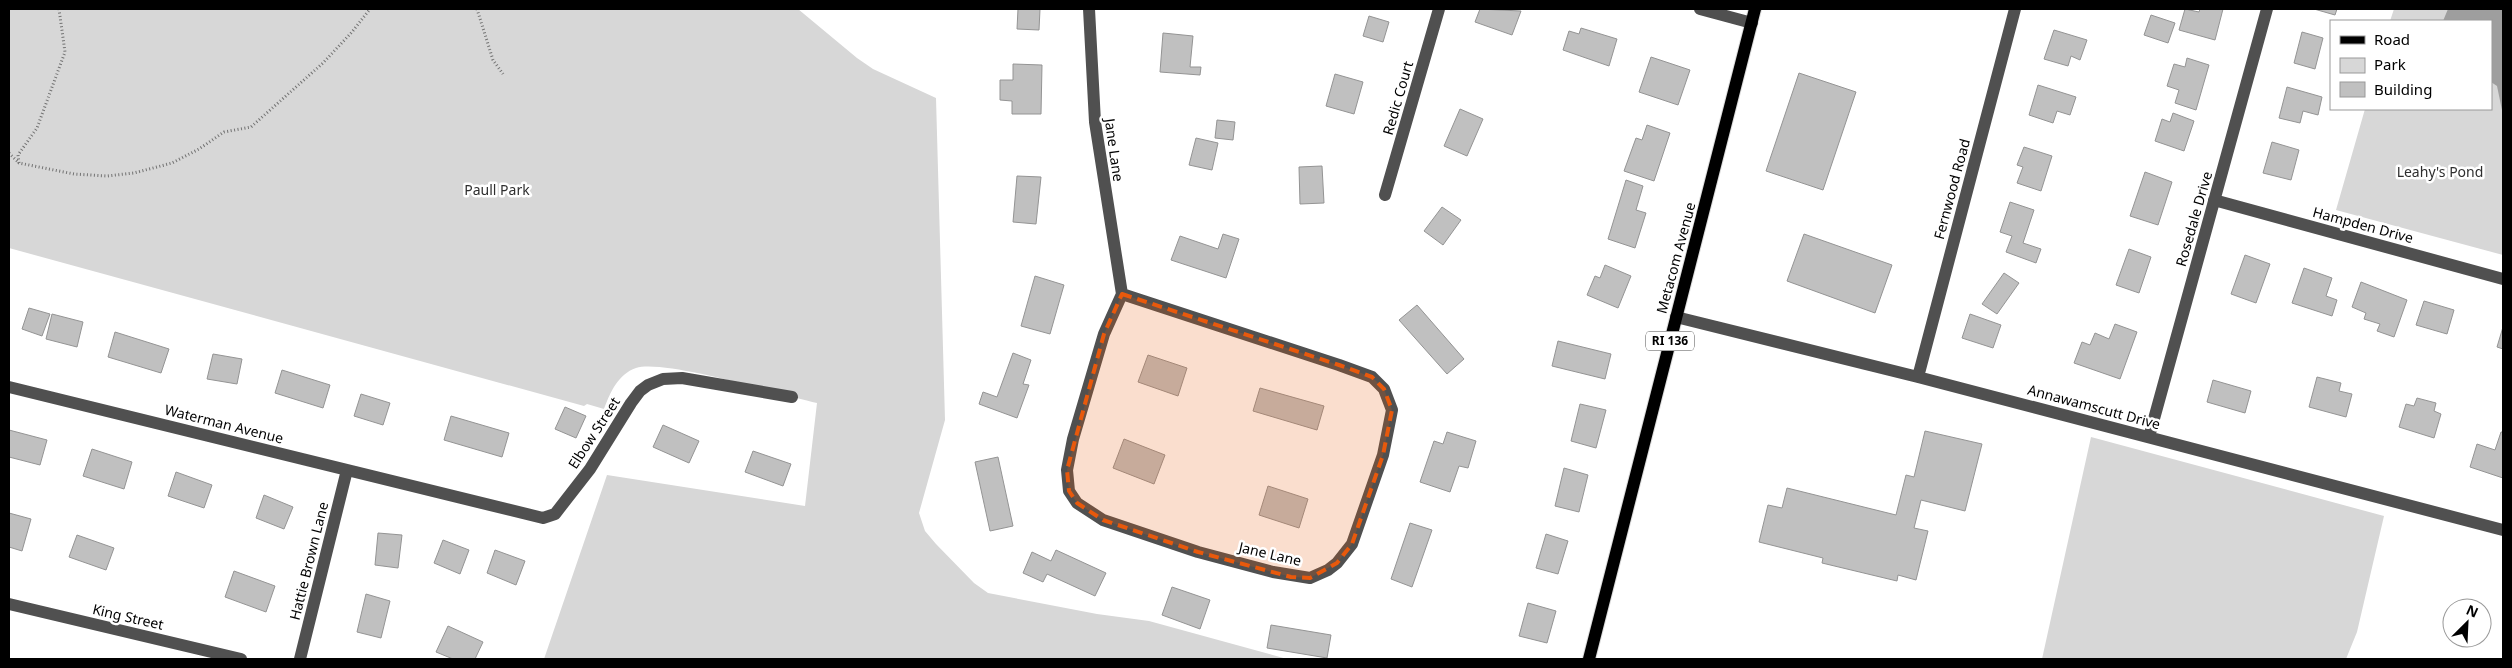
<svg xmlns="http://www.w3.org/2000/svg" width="2512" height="668" font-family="'Noto Sans',sans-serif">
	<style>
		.green { fill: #d7d7d7 }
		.water { fill: #9e9e9e }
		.building { fill: #c0c0c0; stroke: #949494 }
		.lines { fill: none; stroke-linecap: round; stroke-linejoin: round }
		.major-casing { stroke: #dbdbdb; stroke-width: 14 }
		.path { stroke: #727272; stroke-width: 3; stroke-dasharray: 1 2.5; stroke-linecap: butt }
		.minor { stroke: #505050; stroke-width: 12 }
		.major { stroke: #000; stroke-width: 12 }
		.marked { fill: #e8590c; fill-opacity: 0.2; stroke: #e8590c; stroke-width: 4; stroke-dasharray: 10 6; stroke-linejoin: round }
		.labels { text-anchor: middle; stroke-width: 5; stroke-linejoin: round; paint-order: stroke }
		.shield { fill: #fff; stroke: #4c4c4c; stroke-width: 1 }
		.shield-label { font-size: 12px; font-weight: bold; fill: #000 }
		.street-label { font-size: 14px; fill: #000; stroke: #fff }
		.park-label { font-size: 14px; fill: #2e2e2e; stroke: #fff }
	</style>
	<rect width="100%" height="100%" fill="#fff"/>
	<path class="green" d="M 9,9 L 798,9 L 857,58 L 873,69 L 936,98 L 945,420 L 919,513 L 925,531 L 936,544 L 974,583 L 988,593 L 1097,614 L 1149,621 L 1287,659 L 544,659 L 607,475 L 805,506 L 817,403 C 782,395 665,359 636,368 C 618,374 610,393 604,409 L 587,404 L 584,406 L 9,248 Z
		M 2394,9 L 2503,9 L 2503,255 L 2336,210 L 2365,109 L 2491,109 L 2491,21 L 2390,21 Z
		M 2091,437 L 2384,516 L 2357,632 L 2346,659 L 2042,659 Z"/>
	<path class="water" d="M 2448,9 L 2503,9 L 2503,115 L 2497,86 L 2491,82 L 2491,21 L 2443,21 Z"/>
	<path class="building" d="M 1018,9 L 1040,9 L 1039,30 L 1017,29 Z
		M 1480,9 L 1521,11 L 1512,35 L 1475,22 Z
		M 2185,9 L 2199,12 L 2200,9 L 2223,9 L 2215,40 L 2179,30 Z
		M 2314,9 L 2337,9 L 2335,15 Z
		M 2151,15 L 2175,23 L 2168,43 L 2144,35 Z
		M 1369,16 L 1389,22 L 1383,42 L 1363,36 Z
		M 1581,28 L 1617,39 L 1609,66 L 1563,50 L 1569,31 L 1579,34 Z
		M 2054,30 L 2087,40 L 2080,60 L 2071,56 L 2068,66 L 2044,59 Z
		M 2302,32 L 2323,38 L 2315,69 L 2294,63 Z
		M 1163,33 L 1193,36 L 1190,67 L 1201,67 L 1200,75 L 1160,72 Z
		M 1651,57 L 1690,70 L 1678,105 L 1639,92 Z
		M 2187,58 L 2209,65 L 2196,110 L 2175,103 L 2179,90 L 2167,86 L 2174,64 L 2185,67 Z
		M 1013,64 L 1042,65 L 1041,114 L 1012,114 L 1012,101 L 1000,100 L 1000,80 L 1013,80 Z
		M 1799,73 L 1856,92 L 1823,190 L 1766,171 Z
		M 1335,74 L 1363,82 L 1354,114 L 1326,106 Z
		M 2038,85 L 2076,97 L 2070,115 L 2057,111 L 2053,123 L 2029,115 Z
		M 2287,87 L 2322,97 L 2318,115 L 2303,111 L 2300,123 L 2279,118 Z
		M 1460,109 L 1483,119 L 1467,156 L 1444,146 Z
		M 2173,113 L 2194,121 L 2184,151 L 2155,141 L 2162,119 L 2170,122 Z
		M 1217,120 L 1235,122 L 1233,140 L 1215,138 Z
		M 1647,125 L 1670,133 L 1654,181 L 1624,171 L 1636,138 L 1642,140 Z
		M 1196,138 L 1218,143 L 1212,170 L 1189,165 Z
		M 2272,142 L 2299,150 L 2291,180 L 2263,173 Z
		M 2024,147 L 2052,156 L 2041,191 L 2017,183 L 2023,167 L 2017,165 Z
		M 1322,166 L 1324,203 L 1300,204 L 1299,167 Z
		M 2145,172 L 2172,182 L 2158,225 L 2130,216 Z
		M 1017,176 L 1041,177 L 1036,224 L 1013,222 Z
		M 1626,180 L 1643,186 L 1636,210 L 1646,213 L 1635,248 L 1608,239 Z
		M 2010,202 L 2034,210 L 2023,243 L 2041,249 L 2036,263 L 2006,252 L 2012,236 L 2000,232 Z
		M 1442,207 L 1461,220 L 1443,245 L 1424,231 Z
		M 1223,234 L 1239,239 L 1226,278 L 1171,260 L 1180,236 L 1218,249 Z
		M 1804,234 L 1892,265 L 1875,313 L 1787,281 Z
		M 2129,249 L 2151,257 L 2139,293 L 2116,285 Z
		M 2245,255 L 2270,264 L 2256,303 L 2231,294 Z
		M 1605,265 L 1631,276 L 1618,308 L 1587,295 L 1595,276 L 1600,278 Z
		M 2304,268 L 2332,278 L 2326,296 L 2337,300 L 2332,316 L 2292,303 Z
		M 2004,273 L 2019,283 L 1997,314 L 1982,304 Z
		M 1035,276 L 1064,285 L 1050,334 L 1021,326 Z
		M 2361,282 L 2407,300 L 2394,337 L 2377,331 L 2380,324 L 2364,319 L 2366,313 L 2352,307 Z
		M 2424,301 L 2454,310 L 2447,334 L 2416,325 Z
		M 1417,305 L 1464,359 L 1447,374 L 1399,320 Z
		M 29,308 L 50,314 L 42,336 L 22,329 Z
		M 52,314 L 83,322 L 77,347 L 46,339 Z
		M 1970,314 L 2001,325 L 1993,348 L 1962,338 Z
		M 2115,324 L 2137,332 L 2120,379 L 2074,363 L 2082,342 L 2090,345 L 2095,333 L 2109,339 Z
		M 2503,327 L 2503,349 L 2497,347 Z
		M 115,332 L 169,349 L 161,373 L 108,357 Z
		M 1558,341 L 1611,354 L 1605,379 L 1552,366 Z
		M 1013,353 L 1031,360 L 1023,384 L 1029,385 L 1017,418 L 979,404 L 983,392 L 997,397 Z
		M 213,354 L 242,359 L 237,384 L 207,379 Z
		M 1148,355 L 1187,368 L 1178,396 L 1138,382 Z
		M 282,370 L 330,385 L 323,408 L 275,393 Z
		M 2317,377 L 2341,383 L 2339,391 L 2352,394 L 2346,417 L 2309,407 Z
		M 2213,380 L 2251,391 L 2245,413 L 2207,402 Z
		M 1260,388 L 1324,406 L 1317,430 L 1253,411 Z
		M 361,394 L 390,403 L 383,425 L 354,416 Z
		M 2417,398 L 2436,403 L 2434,411 L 2441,414 L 2434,438 L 2399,427 L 2406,404 L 2414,406 Z
		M 1580,404 L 1606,410 L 1596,448 L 1571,441 Z
		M 565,407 L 586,416 L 576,438 L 555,429 Z
		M 451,416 L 509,433 L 502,457 L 444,440 Z
		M 663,425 L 699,441 L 689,463 L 653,447 Z
		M 9,430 L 47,440 L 40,465 L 9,457 Z
		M 1925,431 L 1982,444 L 1965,511 L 1921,500 L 1914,528 L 1928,531 L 1916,580 L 1898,575 L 1897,581 L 1822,563 L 1823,558 L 1759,542 L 1768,505 L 1782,508 L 1787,488 L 1896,515 L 1906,475 L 1914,477 Z
		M 1447,432 L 1476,441 L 1468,468 L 1459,466 L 1450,492 L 1420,482 L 1434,441 L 1443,444 Z
		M 2501,432 L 2503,432 L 2503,478 L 2470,467 L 2477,444 L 2495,450 Z
		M 1124,439 L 1165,455 L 1154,484 L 1113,468 Z
		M 92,449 L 132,462 L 124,489 L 83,476 Z
		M 753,451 L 791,464 L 783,486 L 745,472 Z
		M 998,457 L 1013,526 L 990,531 L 975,462 Z
		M 1564,468 L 1588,475 L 1579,512 L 1555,506 Z
		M 176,472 L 212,485 L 204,508 L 168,496 Z
		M 1268,486 L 1308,499 L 1299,528 L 1259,515 Z
		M 264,495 L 293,507 L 284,529 L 256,518 Z
		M 9,513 L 31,519 L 22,551 L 9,547 Z
		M 1410,523 L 1432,530 L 1412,587 L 1391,579 Z
		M 378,533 L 402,535 L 398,568 L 375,565 Z
		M 1546,534 L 1568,541 L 1558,574 L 1536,568 Z
		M 77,535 L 114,548 L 106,570 L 69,557 Z
		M 443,540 L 469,550 L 460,574 L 434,563 Z
		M 495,550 L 525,561 L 516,585 L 487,573 Z
		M 1056,550 L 1106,573 L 1095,596 L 1047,574 L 1043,582 L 1023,573 L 1032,552 L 1051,561 Z
		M 234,571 L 275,586 L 266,612 L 225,597 Z
		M 1172,587 L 1210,600 L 1200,629 L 1162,615 Z
		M 366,594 L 390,601 L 381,638 L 357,632 Z
		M 1528,603 L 1556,611 L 1547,643 L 1519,636 Z
		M 1271,625 L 1331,635 L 1327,658 L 1267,648 Z
		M 448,626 L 483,642 L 475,659 L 453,659 L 436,652 Z"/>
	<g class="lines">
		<defs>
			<path id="major" d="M 1589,659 L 1755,9"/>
		</defs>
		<use href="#major" class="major-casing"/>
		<path class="path" d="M 59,9 L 65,52 L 37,128 L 18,155 L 19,163 L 74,174 L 107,176 L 134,173 L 172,163 L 199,149 L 224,132 L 251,127 L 323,63 L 352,32 L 370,9
			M 477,9 L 493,60 L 503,74
			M 9,153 L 18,162"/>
		<path class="minor" d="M 1089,9 L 1095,122 L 1122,294 L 1104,334 L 1073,439 L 1067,470 L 1069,491 L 1077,503 L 1103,520 L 1198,552 L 1273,572 L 1310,578 L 1328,570 L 1337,563 L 1352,544 L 1383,455 L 1392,410 L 1384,389 L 1372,377 L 1339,365 L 1122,294
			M 1700,9 L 1752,23
			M 1385,195 L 1439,9
			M 2214,200 L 2503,279
			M 1676,317 L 1918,377 L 2503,530
			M 1918,377 L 2015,9
			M 9,387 L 543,518 L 555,514 L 590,469 L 631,403 L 640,391 L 648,385 L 663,379 L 682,378 L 792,397
			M 2149,437 L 2267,9
			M 9,604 L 241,659
			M 300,659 L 347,470"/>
		<use href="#major" class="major"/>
	</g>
	<path class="marked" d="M 1122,294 L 1339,365 L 1372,377 L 1384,389 L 1392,410 L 1383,455 L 1352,544 L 1337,563 L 1310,578 L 1291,577 L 1198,552 L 1103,520 L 1077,503 L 1069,491 L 1067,470 L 1104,334 Z"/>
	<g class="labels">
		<rect class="shield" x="1646" y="331.5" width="48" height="19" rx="4"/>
		<g class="shield-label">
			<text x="1670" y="345">RI 136</text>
		</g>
		<g class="street-label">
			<text transform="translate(1398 98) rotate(-74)" y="5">Redic Court</text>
			<text transform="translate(1114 150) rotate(82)" y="5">Jane Lane</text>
			<text transform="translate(1952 189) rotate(-75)" y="5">Fernwood Road</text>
			<text transform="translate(2194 219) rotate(-74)" y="5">Rosedale Drive</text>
			<text transform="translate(2363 225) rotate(15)" y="5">Hampden Drive</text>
			<text transform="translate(1676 258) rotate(-75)" y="5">Metacom Avenue</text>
			<text transform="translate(2094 407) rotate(15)" y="5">Annawamscutt Drive</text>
			<text transform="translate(224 424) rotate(14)" y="5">Waterman Avenue</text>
			<text transform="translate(594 433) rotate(-57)" y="5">Elbow Street</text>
			<text transform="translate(1270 554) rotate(13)" y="5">Jane Lane</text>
			<text transform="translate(309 561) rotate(-76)" y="5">Hattie Brown Lane</text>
			<text transform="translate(128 617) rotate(13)" y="5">King Street</text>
		</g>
		<g class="park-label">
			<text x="2440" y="177">Leahy's Pond</text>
			<text x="497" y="195">Paull Park</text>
		</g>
	</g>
	<rect width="2512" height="668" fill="none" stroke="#000000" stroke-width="20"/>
	<rect x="2330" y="20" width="162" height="90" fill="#ffffff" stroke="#999999"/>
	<rect x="2340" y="36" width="25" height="8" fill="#000000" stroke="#999999"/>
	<text x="2374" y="45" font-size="15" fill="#000000">Road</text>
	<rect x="2340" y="58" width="25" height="15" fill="#d7d7d7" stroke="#999999"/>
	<text x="2374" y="70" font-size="15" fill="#000000">Park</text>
	<rect x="2340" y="82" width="25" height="15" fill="#c0c0c0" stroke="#999999"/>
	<text x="2374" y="95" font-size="15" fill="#000000">Building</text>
	<g transform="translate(2467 623) rotate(24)"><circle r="24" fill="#ffffff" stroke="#999999"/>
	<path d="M0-4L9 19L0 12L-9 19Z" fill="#000000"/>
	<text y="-8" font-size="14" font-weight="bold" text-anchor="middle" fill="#000000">N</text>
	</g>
</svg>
